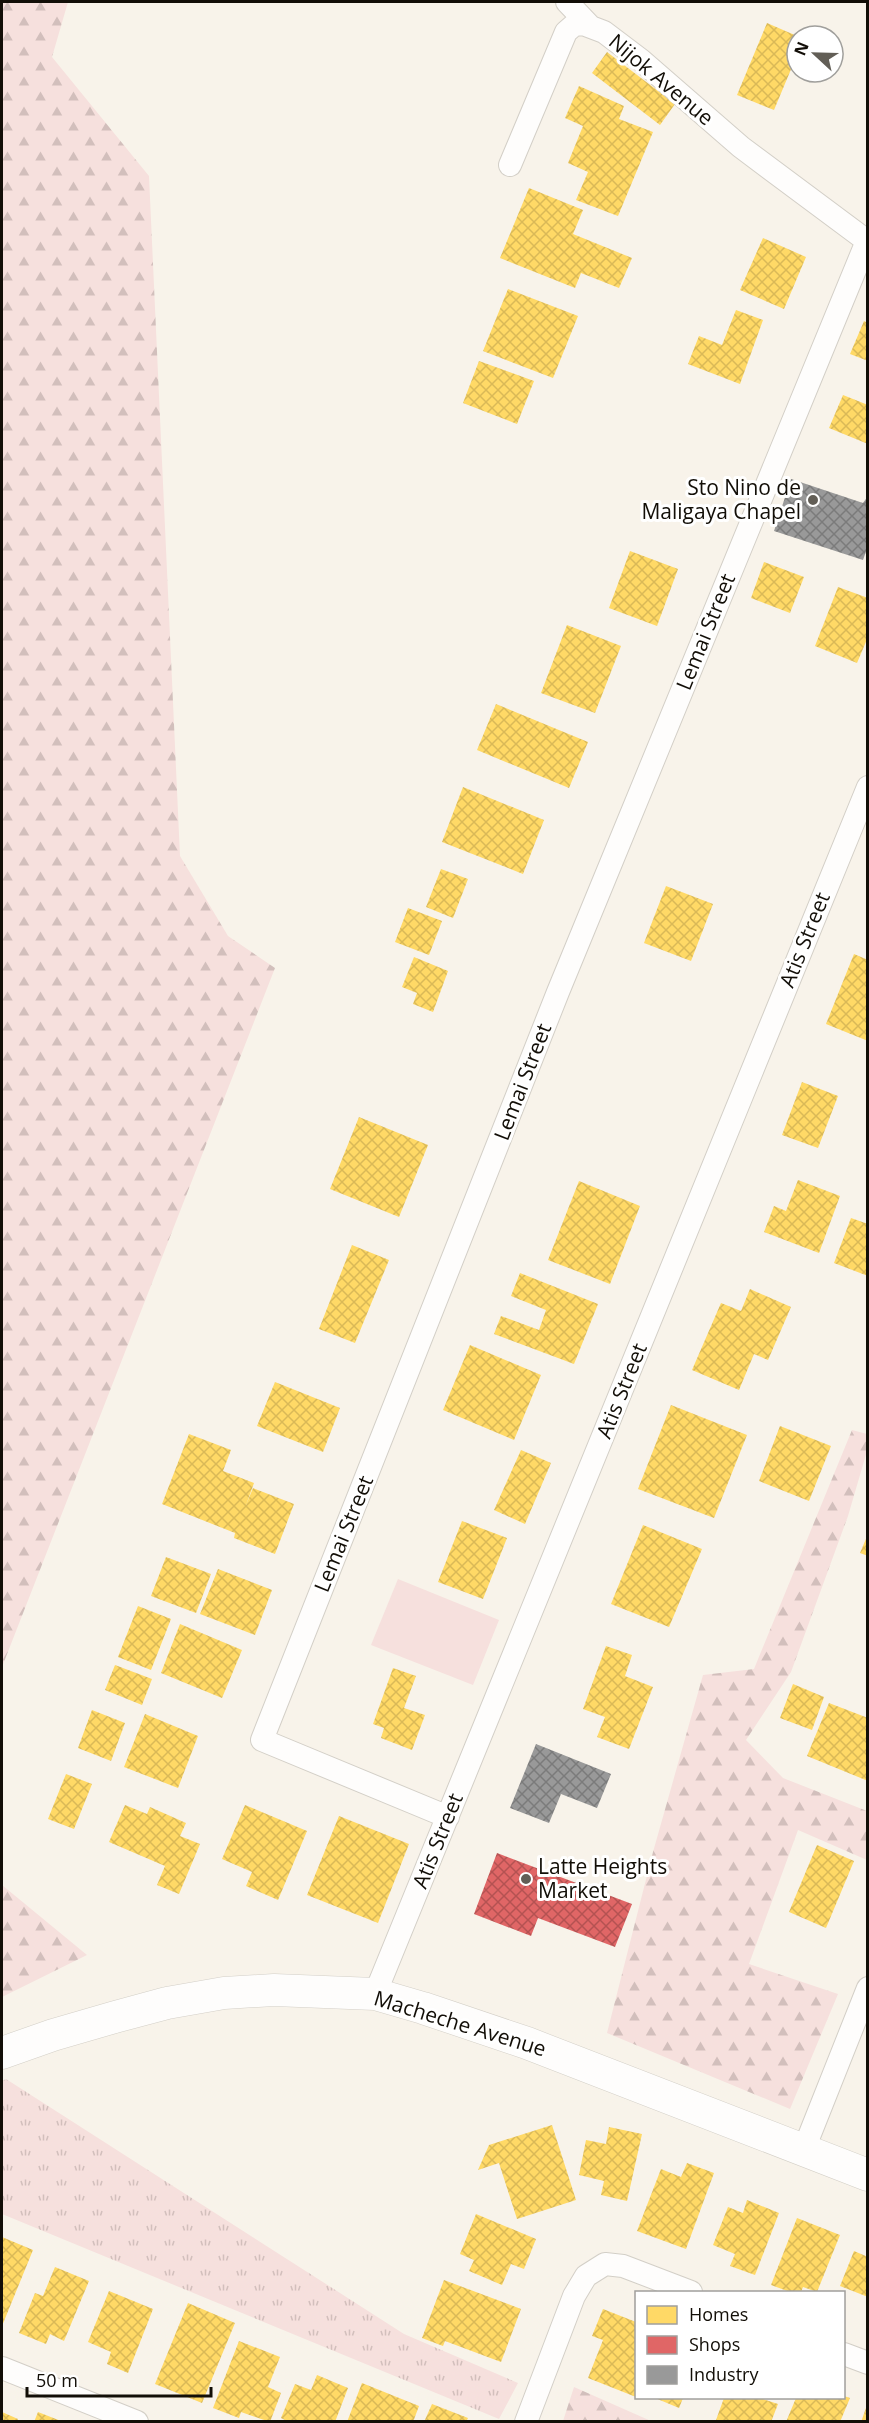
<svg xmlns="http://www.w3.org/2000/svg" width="869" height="2423" font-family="'Open Sans',sans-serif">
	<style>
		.grass { fill: url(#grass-tufts) }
		.forest { fill: url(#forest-firs) }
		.park { fill: #f6e0dd }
		.homes { fill: url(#homes-cross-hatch) }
		.shops { fill: url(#shops-cross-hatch) }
		.industry { fill: url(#industry-cross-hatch) }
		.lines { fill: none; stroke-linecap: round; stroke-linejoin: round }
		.minor-casing { stroke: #d3cfc7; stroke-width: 24 }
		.secondary-casing { stroke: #d3cfc7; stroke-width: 33 }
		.minor { stroke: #fefdfc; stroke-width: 22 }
		.secondary { stroke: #fefdfc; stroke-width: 32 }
		.poi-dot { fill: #625e56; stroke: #fff; stroke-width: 2 }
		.labels { text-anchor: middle; stroke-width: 6; stroke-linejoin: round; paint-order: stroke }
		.street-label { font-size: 21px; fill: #120e07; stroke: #fff }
		.poi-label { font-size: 21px; fill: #120e07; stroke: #fff; text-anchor: end }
	</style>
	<defs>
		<pattern id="grass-tufts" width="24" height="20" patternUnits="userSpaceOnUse" patternTransform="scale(1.5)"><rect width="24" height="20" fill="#f6e0dd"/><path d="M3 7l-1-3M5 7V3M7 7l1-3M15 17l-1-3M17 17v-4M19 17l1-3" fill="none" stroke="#d2bfbc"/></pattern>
		<pattern id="forest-firs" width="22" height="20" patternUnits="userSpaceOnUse" patternTransform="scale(1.5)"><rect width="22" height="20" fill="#f6e0dd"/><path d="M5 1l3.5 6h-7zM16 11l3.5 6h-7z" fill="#d2bfbc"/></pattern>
		<pattern id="homes-cross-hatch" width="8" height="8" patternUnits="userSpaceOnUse" patternTransform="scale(1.5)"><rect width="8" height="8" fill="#ffd966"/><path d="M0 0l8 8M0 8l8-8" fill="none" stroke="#dab957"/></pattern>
		<pattern id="shops-cross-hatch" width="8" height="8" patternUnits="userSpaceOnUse" patternTransform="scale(1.5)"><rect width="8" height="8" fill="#e06666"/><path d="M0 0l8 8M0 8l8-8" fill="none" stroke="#b45252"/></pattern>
		<pattern id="industry-cross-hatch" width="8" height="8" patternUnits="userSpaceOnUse" patternTransform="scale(1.5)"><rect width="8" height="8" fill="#999"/><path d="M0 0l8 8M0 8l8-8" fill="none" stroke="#7b7b7b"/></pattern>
	</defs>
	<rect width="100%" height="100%" fill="#f8f3ea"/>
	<path class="grass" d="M 6,2079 L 404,2334 L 518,2383 L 499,2419 L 2,2214 L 2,2081 Z"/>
	<path class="forest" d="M 2,2 L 68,2 L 52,57 L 149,176 L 180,856 L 228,936 L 275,968 L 2,1667 Z
		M 852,1430 L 867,1434 L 867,1451 L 848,1516 L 791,1672 L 746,1740 L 783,1778 L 867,1811 L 867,1860 L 798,1830 L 749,1964 L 838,1994 L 790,2109 L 607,2033 L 653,1852 L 703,1675 L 754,1669 Z
		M 2,1885 L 87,1955 L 2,1997 Z
		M 574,2387 L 651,2421 L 563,2421 Z"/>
	<path class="park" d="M 398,1579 L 499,1620 L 473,1685 L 371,1645 Z"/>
	<path class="homes" d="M 767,23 L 797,36 L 797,55 L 774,110 L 737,95 Z
		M 607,52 L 675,104 L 660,125 L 592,73 Z
		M 579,86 L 624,106 L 619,119 L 653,132 L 618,216 L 576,200 L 588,172 L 568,163 L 583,126 L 565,118 Z
		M 529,188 L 583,210 L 573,234 L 632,258 L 619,288 L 581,273 L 575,288 L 500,258 Z
		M 763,238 L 806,257 L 784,309 L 740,290 Z
		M 508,289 L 578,316 L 553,378 L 483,351 Z
		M 736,310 L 763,320 L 740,384 L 688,364 L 699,336 L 722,345 Z
		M 864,321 L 868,323 L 868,361 L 850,354 Z
		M 479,361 L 534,381 L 517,424 L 463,403 Z
		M 843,395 L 868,405 L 868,444 L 829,428 Z
		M 630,551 L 678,569 L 657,626 L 609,608 Z
		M 764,562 L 804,577 L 790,613 L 751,598 Z
		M 838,587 L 868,598 L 868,637 L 857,663 L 815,646 Z
		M 567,625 L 621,646 L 595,713 L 541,693 Z
		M 496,704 L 588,742 L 569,788 L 477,750 Z
		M 463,787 L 544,820 L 523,874 L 442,842 Z
		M 441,869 L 468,879 L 453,918 L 426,907 Z
		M 666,886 L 713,904 L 691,961 L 644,943 Z
		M 408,908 L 442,921 L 429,955 L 395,942 Z
		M 854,954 L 868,960 L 868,1041 L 826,1024 Z
		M 414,957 L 448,971 L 433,1012 L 413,1004 L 417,993 L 402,987 Z
		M 802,1082 L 838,1096 L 818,1148 L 782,1135 Z
		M 359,1117 L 428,1145 L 399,1217 L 330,1189 Z
		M 798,1180 L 840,1196 L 819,1253 L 764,1232 L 774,1206 L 786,1211 Z
		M 579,1181 L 640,1206 L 610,1284 L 548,1260 Z
		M 851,1218 L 868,1224 L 868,1276 L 834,1263 Z
		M 352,1245 L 389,1260 L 355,1343 L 319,1329 Z
		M 520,1273 L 598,1304 L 574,1364 L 494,1334 L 501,1316 L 539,1330 L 546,1310 L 511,1296 Z
		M 750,1289 L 791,1307 L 768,1360 L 754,1354 L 739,1390 L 692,1370 L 721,1303 L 741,1311 Z
		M 470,1345 L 541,1375 L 514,1440 L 443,1410 Z
		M 275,1382 L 340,1408 L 323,1452 L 257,1426 Z
		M 671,1405 L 747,1435 L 714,1518 L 638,1489 Z
		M 780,1426 L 831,1446 L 809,1501 L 759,1481 Z
		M 189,1434 L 231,1450 L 223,1471 L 254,1483 L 246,1505 L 253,1488 L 294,1504 L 275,1554 L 234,1538 L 235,1533 L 162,1504 Z
		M 521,1450 L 551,1463 L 525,1524 L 494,1510 Z
		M 462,1521 L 507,1538 L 483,1599 L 438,1582 Z
		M 643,1525 L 702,1549 L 669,1627 L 611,1604 Z
		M 868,1534 L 868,1556 L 860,1553 Z
		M 166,1557 L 211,1574 L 196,1613 L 151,1596 Z
		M 218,1569 L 272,1590 L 255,1635 L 200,1614 Z
		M 138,1606 L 171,1619 L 151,1670 L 118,1657 Z
		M 180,1624 L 242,1650 L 222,1698 L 161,1673 Z
		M 606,1646 L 632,1655 L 625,1676 L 653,1687 L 629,1749 L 597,1737 L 605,1717 L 583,1709 Z
		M 115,1665 L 152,1679 L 142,1705 L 105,1690 Z
		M 393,1668 L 416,1676 L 404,1708 L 425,1715 L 412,1750 L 381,1738 L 384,1728 L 373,1724 Z
		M 793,1684 L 824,1697 L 812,1730 L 780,1718 Z
		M 829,1703 L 868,1718 L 868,1781 L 807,1756 Z
		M 92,1710 L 125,1723 L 111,1761 L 78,1748 Z
		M 145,1714 L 198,1736 L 178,1788 L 124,1767 Z
		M 66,1774 L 92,1784 L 74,1829 L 48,1819 Z
		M 125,1805 L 147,1814 L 150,1807 L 186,1823 L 180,1836 L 200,1844 L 179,1894 L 157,1885 L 165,1866 L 109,1842 Z
		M 245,1805 L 307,1831 L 278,1900 L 246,1886 L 252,1872 L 222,1859 Z
		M 339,1816 L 409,1844 L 378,1923 L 307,1895 Z
		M 817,1845 L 854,1861 L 826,1928 L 789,1912 Z
		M 552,2125 L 576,2200 L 517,2219 L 499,2163 L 478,2170 L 489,2145 Z
		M 609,2127 L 642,2134 L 627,2201 L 601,2195 L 604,2181 L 579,2175 L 586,2140 L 606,2144 Z
		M 687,2163 L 714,2173 L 686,2249 L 637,2231 L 661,2169 L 681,2177 Z
		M 747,2200 L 779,2213 L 755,2275 L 730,2266 L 735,2254 L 713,2245 L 728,2207 L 743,2213 Z
		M 476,2214 L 536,2239 L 524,2269 L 511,2264 L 502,2285 L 469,2271 L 474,2260 L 460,2254 Z
		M 797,2218 L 840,2235 L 817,2292 L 803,2287 L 801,2292 L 790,2292 L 771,2285 Z
		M 2,2237 L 33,2250 L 2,2326 Z
		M 854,2251 L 868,2257 L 868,2297 L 840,2286 Z
		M 55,2267 L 89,2281 L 64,2341 L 50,2334 L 46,2344 L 19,2333 L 35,2293 L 43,2296 Z
		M 444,2280 L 521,2309 L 501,2362 L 445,2341 L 443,2346 L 422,2338 Z
		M 109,2291 L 153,2309 L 128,2373 L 107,2364 L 111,2352 L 88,2342 Z
		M 188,2303 L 235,2323 L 202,2403 L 155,2384 Z
		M 603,2309 L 636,2322 L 636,2397 L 588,2378 L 603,2340 L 592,2336 Z
		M 239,2341 L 280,2357 L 268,2387 L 281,2393 L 270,2422 L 241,2412 L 239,2418 L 213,2408 Z
		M 317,2375 L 348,2388 L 335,2422 L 289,2422 L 281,2418 L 295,2384 L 311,2390 Z
		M 362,2383 L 419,2406 L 413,2422 L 347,2422 Z
		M 844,2396 L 850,2398 L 840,2422 L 786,2422 L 796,2398 L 844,2398 Z
		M 655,2398 L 683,2398 L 679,2408 Z
		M 724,2398 L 760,2398 L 778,2404 L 771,2422 L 719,2422 L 716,2420 Z
		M 432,2404 L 468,2418 L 466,2422 L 424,2422 Z
		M 867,2405 L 868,2422 L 861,2422 Z
		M 2,2412 L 18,2419 L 17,2422 L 2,2422 Z
		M 38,2412 L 61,2421 L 61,2422 L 34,2422 Z"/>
	<path class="shops" d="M 497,1853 L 632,1904 L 615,1947 L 538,1918 L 531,1936 L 474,1914 Z"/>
	<path class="industry" d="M 791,479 L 863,503 L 868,496 L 868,546 L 863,560 L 774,531 Z
		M 536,1744 L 611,1774 L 597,1808 L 561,1794 L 549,1823 L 510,1808 Z"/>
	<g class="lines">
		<defs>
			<path id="minor" d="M 567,2 L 589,25
				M 448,1817 L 262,1740 L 558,992 L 867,241 L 741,147 L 641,60 L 604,32 L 583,24 L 574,25 L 566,32 L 510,165
				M 375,1994 L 868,787
				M 804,2149 L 868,1988
				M 844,2354 L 868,2363
				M 2,2368 L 137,2422
				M 526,2422 L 574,2296 L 586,2276 L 605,2264 L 623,2266 L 691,2292"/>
			<path id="secondary" d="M 2,2053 L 53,2035 L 115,2017 L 167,2003 L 224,1993 L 274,1990 L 375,1994 L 423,2008 L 527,2043 L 868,2175"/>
		</defs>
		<use href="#minor" class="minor-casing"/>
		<use href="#secondary" class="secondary-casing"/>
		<use href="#minor" class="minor"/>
		<use href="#secondary" class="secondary"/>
	</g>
	<g class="poi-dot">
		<circle cx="813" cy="500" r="6"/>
		<circle cx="526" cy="1879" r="6"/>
	</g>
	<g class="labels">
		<g class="street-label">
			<text transform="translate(661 80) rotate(40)" y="7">Nijok Avenue</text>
			<text transform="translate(706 632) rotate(-68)" y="7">Lemai Street</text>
			<text transform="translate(805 940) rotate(-68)" y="7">Atis Street</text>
			<text transform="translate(523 1082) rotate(-69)" y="7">Lemai Street</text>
			<text transform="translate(622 1391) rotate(-68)" y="7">Atis Street</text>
			<text transform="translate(344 1534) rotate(-68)" y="7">Lemai Street</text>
			<text transform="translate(438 1841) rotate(-68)" y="7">Atis Street</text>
			<text transform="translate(460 2024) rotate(17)" y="7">Macheche Avenue</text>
		</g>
		<g class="poi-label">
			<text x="801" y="495">Sto Nino de<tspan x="801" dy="24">Maligaya Chapel</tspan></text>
			<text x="538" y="1874" text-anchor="start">Latte Heights<tspan x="538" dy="24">Market</tspan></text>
		</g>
	</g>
	<rect width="869" height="2423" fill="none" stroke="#120e07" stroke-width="6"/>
	<rect x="635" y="2291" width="210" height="108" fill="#ffffff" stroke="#a09f9c" stroke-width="1.5"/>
	<rect x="647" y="2306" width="30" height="18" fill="#ffd966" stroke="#a09f9c" stroke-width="1.5"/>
	<text x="689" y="2321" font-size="18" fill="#120e07">Homes</text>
	<rect x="647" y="2336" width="30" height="18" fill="#e06666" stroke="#a09f9c" stroke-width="1.5"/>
	<text x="689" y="2351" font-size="18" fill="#120e07">Shops</text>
	<rect x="647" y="2366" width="30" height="18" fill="#999999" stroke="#a09f9c" stroke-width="1.5"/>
	<text x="689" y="2381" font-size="18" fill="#120e07">Industry</text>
	<g transform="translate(815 54) rotate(292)"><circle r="28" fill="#ffffff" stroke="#a09f9c" stroke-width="1.5"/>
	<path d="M0-4.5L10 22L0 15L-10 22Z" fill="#625e56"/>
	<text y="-9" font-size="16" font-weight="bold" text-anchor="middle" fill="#120e07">N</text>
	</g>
	<path d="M27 2387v9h184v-9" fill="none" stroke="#120e07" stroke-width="3"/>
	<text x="36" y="2387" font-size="18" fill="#120e07" stroke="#ffffff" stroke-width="4.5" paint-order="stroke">50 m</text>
</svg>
